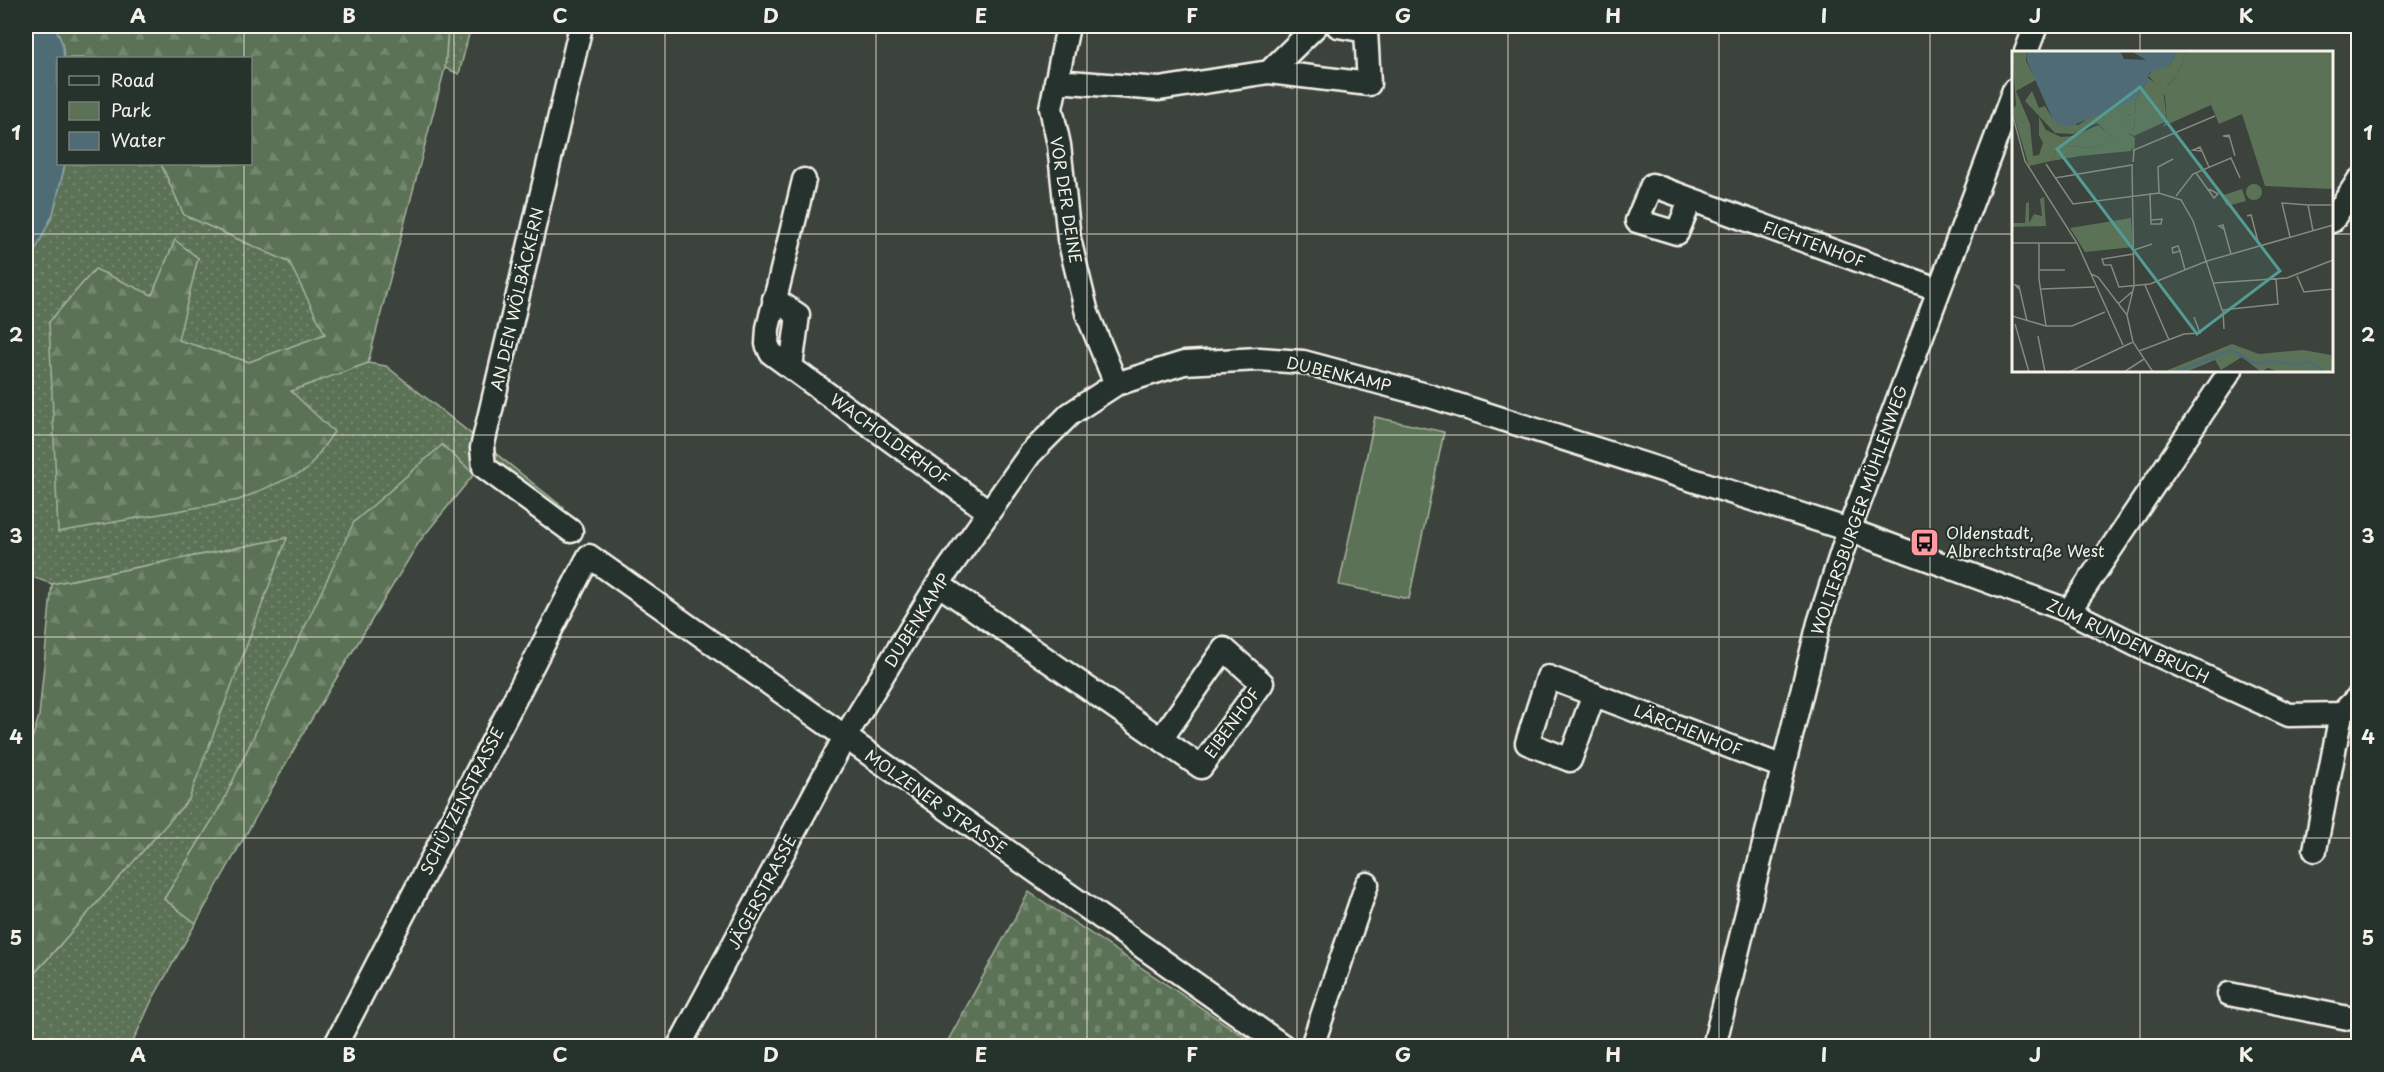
<svg xmlns="http://www.w3.org/2000/svg" width="2384" height="1072" font-family="'Playpen Sans',sans-serif">
	<style>
		.grass { fill: url(#grass-dots); stroke: #a8b29f; stroke-width: 1.5 }
		.forest { fill: url(#forest-firs); stroke: #a8b29f; stroke-width: 1.5 }
		.cemetery { fill: url(#cemetery-stones); stroke: #a8b29f; stroke-width: 1.5 }
		.green { fill: #5b7256; stroke: #a8b29f; stroke-width: 1.5 }
		.water { fill: #4f6c76; stroke: #91a1a4; stroke-width: 1.5 }
		.lines { fill: none; stroke-linecap: round; stroke-linejoin: round }
		.minor-casing { stroke: #f4f1e8; stroke-width: 27 }
		.minor { stroke: #26332d; stroke-width: 22 }
		.grid { fill: none; stroke: #f4f1e8; stroke-width: 1.5; stroke-opacity: 0.55 }
		.labels { text-anchor: middle; stroke-width: 4.5; stroke-linejoin: round; paint-order: stroke }
		.street-label { font-size: 16px; fill: #f4f1e8; stroke: #26332d }
		.poi-label { font-size: 16px; fill: #f4f1e8; stroke: #26332d; text-anchor: start }
		.inset-river { fill: none; stroke: #4f6c76; stroke-width: 3 }
		.inset-road { fill: none; stroke: #868981; stroke-width: 1.5 }
		.view { fill: #549b93; fill-opacity: 0.15; stroke: #549b93; stroke-width: 3 }
		.inset-edge { fill: none; stroke: #f4f1e8; stroke-width: 3 }
		.neatline { fill: none; stroke: #f4f1e8; stroke-width: 2 }
		.grid-label { font-size: 20px; text-anchor: middle; font-weight: bold; fill: #f4f1e8 }
	</style>
	<defs>
		<pattern id="grass-dots" width="8" height="8" patternUnits="userSpaceOnUse" patternTransform="scale(1.5)"><rect width="8" height="8" fill="#5b7256"/><path d="M2 2h.1M6 6h.1" fill="none" stroke="#73876e" stroke-width="1.8" stroke-linecap="round"/></pattern>
		<pattern id="forest-firs" width="22" height="20" patternUnits="userSpaceOnUse" patternTransform="scale(1.5)"><rect width="22" height="20" fill="#5b7256"/><path d="M5 1l3.5 6h-7zM16 11l3.5 6h-7z" fill="#73876e"/></pattern>
		<pattern id="cemetery-stones" width="16" height="16" patternUnits="userSpaceOnUse" patternTransform="scale(1.5)"><rect width="16" height="16" fill="#5b7256"/><path d="M2 7V4a2 2 0 0 1 4 0v3zM10 15v-3a2 2 0 0 1 4 0v3z" fill="#73876e"/></pattern>
	</defs>
	<rect width="100%" height="100%" fill="#3c433c"/>
	<filter id="ink" filterUnits="userSpaceOnUse"><feTurbulence type="fractalNoise" baseFrequency=".0167" numOctaves="2"/><feDisplacementMap in="SourceGraphic" scale="12" xChannelSelector="R" yChannelSelector="G"/><feConvolveMatrix kernelMatrix="1 2 1 2 8 2 1 2 1" color-interpolation-filters="sRGB"/></filter>
	<g filter="url(#ink)">
		<path class="grass" d="M 448,26 L 471,26 L 459,74 L 445,68 Z
			M 65,164 L 161,164 L 184,215 L 289,262 L 326,335 L 249,362 L 177,340 L 198,258 L 175,241 L 152,296 L 49,323 L 291,390 L 368,363 L 386,366 L 564,508 L 557,535 L 474,474 L 442,445 L 164,899 L 196,923 L 152,1000 L 131,1046 L 26,1046 L 26,983 L 61,944 L 286,538 L 52,584 L 30,576 L 26,643 L 26,278 L 32,257 L 53,214 Z"/>
		<path class="forest" d="M 55,26 L 448,26 L 445,68 L 368,363 L 291,391 L 334,432 L 307,470 L 239,500 L 58,532 L 49,322 L 95,269 L 152,295 L 175,240 L 198,258 L 178,340 L 249,362 L 325,334 L 289,262 L 184,215 L 161,164 L 250,164 L 250,58 L 64,58 L 62,43 Z
			M 442,445 L 474,474 L 419,542 L 305,730 L 196,923 L 164,899 L 222,804 L 354,522 Z
			M 287,538 L 189,799 L 26,983 L 26,759 L 39,716 L 52,584 Z"/>
		<path class="cemetery" d="M 1029,892 L 1258,1046 L 945,1046 Z"/>
		<path class="green" d="M 1375,417 L 1444,432 L 1409,599 L 1339,585 Z"/>
		<path class="water" d="M 26,26 L 55,26 L 62,43 L 64,58 L 58,58 L 58,164 L 65,164 L 53,214 L 32,257 L 26,278 Z"/>
		<g class="lines">
			<defs>
				<path id="minor" d="M 1068,26 L 1051,108 L 1059,145 L 1069,239 L 1087,313 L 1116,384
					M 2026,52 L 2036,26
					M 1269,72 L 1316,26
					M 1056,81 L 1159,89 L 1269,72 L 1369,84 L 1366,31 L 1338,26
					M 804,180 L 768,328 L 767,344 L 771,353 L 988,511
					M 1691,199 L 1677,233 L 1637,221 L 1652,185 L 1937,289
					M 2332,221 L 2358,181
					M 774,299 L 798,315 L 791,367
					M 571,531 L 484,467 L 482,448 L 581,26
					M 938,584 L 1201,767 L 1262,683 L 1224,649 L 1161,739
					M 2069,611 L 2231,370
					M 1594,694 L 1570,760 L 1527,743 L 1548,677 L 1783,767
					M 2315,850 L 2341,714
					M 2229,994 L 2358,1020
					M 335,1046 L 589,556 L 1283,1046
					M 679,1046 L 845,737 L 938,584 L 1030,454 L 1070,414 L 1116,384 L 1184,363 L 1259,359 L 1303,362 L 1430,396 L 1849,530 L 2069,611 L 2140,647 L 2289,715 L 2341,714 L 2358,697
					M 1312,1046 L 1367,884
					M 1714,1046 L 1819,623 L 1849,530 L 2014,90"/>
			</defs>
			<use href="#minor" class="minor-casing"/>
			<use href="#minor" class="minor"/>
		</g>
	</g>
	<path class="grid" d="M 244,26 L 244,58M 454,26 L 454,1046M 665,26 L 665,1046M 876,26 L 876,1046M 1087,26 L 1087,1046M 1297,26 L 1297,1046M 1508,26 L 1508,1046M 1719,26 L 1719,1046M 1930,26 L 1930,1046M 2140,26 L 2140,52M 244,164 L 244,1046M 26,234 L 2014,234M 2332,234 L 2358,234M 2140,370 L 2140,1046M 26,435 L 2358,435M 26,637 L 2358,637M 26,838 L 2358,838"/>
	<defs>
		<symbol id="bus-square" viewBox="-11 -11 22 22"><rect x="-9" y="-9" width="18" height="18" rx="4" fill="#ff9aa2" stroke="#26332d"/><path d="M-5-6H5V4H4V6H2V4H-2V6H-4V4H-5ZM-3.5-4V0h7V-4ZM-3.5 1.2v1.5H-2V1.2ZM2 1.2v1.5H3.5V1.2Z" fill="#111"/></symbol>
	</defs>
	<g fill-rule="evenodd">
		<use href="#bus-square" x="1908" y="526" width="33" height="33"/>
	</g>
	<g class="labels">
		<g class="street-label">
			<text transform="translate(1066 200) rotate(81)" y="6">VOR DER DEINE</text>
			<text transform="translate(1814 244) rotate(20)" y="6">FICHTENHOF</text>
			<text transform="translate(517 299) rotate(-77)" y="6">AN DEN WÖLBÄCKERN</text>
			<text transform="translate(1339 374) rotate(13)" y="6">DUBENKAMP</text>
			<text transform="translate(890 439) rotate(36)" y="6">WACHOLDERHOF</text>
			<text transform="translate(1859 510) rotate(-71)" y="6">WOLTERSBURGER MÜHLENWEG</text>
			<text transform="translate(917 620) rotate(-58)" y="6">DUBENKAMP</text>
			<text transform="translate(2128 641) rotate(25)" y="6">ZUM RUNDEN BRUCH</text>
			<text transform="translate(1232 723) rotate(-54)" y="6">EIBENHOF</text>
			<text transform="translate(1688 730) rotate(21)" y="6">LÄRCHENHOF</text>
			<text transform="translate(462 801) rotate(-63)" y="6">SCHÜTZENSTRASSE</text>
			<text transform="translate(936 802) rotate(35)" y="6">MOLZENER STRASSE</text>
			<text transform="translate(762 892) rotate(-62)" y="6">JÄGERSTRASSE</text>
		</g>
		<g class="poi-label">
			<text x="1946" y="539">Oldenstadt,<tspan x="1946" dy="18">Albrechtstraße West</tspan></text>
		</g>
	</g>
	<g transform="translate(2012 51)">
		<rect width="321" height="321" fill="#3c433c"/>
		<path d="M 166,0 L 175,0 L 165,24 L 155,35 L 196,46 L 199,54 L 150,76 L 155,70 L 153,45 L 136,24 L 144,17 L 157,15 ZM 20,40 L 27,57 L 33,55 L 40,67 L 66,74 L 87,61 L 124,48 L 122,80 L 112,69 L 120,63 L 114,65 L 106,58 L 115,81 L 123,87 L 122,109 L 120,96 L 69,101 L 68,105 L 39,110 L 47,94 L 78,97 L 103,89 L 85,72 L 61,83 L 43,82 L 13,50 ZM234 141a8 8 0 1 1 16 0a8 8 0 1 1-16 0Z" fill="#5b7256"/>
		<path d="M 0,0 L 15,0 L 14,10 L 24,29 L 4,40 L 18,73 L 21,105 L 27,104 L 31,92 L 27,84 L 27,66 L 34,79 L 49,86 L 62,85 L 86,74 L 104,89 L 78,97 L 47,94 L 39,110 L 17,115 L 0,59 L 4,54 ZM 175,0 L 321,0 L 321,138 L 253,135 L 230,63 L 207,73 L 196,47 L 170,56 L 160,52 L 153,38 L 165,24 ZM 136,27 L 151,38 L 155,70 L 122,85 L 115,81 L 114,87 L 110,87 L 91,71 L 106,58 L 113,59 L 115,65 L 120,63 L 113,70 L 122,80 L 124,48 ZM 109,94 L 120,96 L 119,100 L 68,105 L 68,101 ZM 32,146 L 34,175 L 0,176 L 0,172 L 13,172 L 14,152 L 17,151 L 17,172 L 22,163 L 30,165 L 28,148 ZM 220,293 L 247,303 L 291,299 L 319,304 L 321,321 L 268,321 L 256,317 L 249,321 L 230,306 L 209,319 L 203,309 L 174,321 L 151,321 Z" fill="#5b7256"/>
		<path d="M 119,167 L 121,196 L 73,201 L 58,177 Z" fill="#5b7256"/>
		<path d="M 230,138 L 234,150 L 215,155 L 209,145 Z" fill="#5b7256"/>
		<path d="M 15,0 L 108,0 L 112,8 L 134,9 L 119,0 L 166,0 L 157,15 L 137,22 L 135,33 L 124,48 L 57,76 L 45,73 L 40,67 L 15,10 Z" fill="#4f6c76"/>
		<path class="inset-river" d="M 164,321 L 219,299 L 244,313 L 259,310 L 288,314 L 296,310 L 313,321"/>
		<path class="inset-road" d="M 0,62 L 13,110 L 65,192 L 111,294M 218,86 L 211,85 L 217,84 L 223,105M 190,100 L 181,99 L 188,96 L 190,100 L 197,116M 121,111 L 122,99 L 203,65M 34,113 L 61,153 L 147,142 L 169,149 L 181,170 L 210,259 L 266,253 L 264,228M 184,122 L 202,147 L 206,143 L 197,138M 43,127 L 120,114 L 122,235 L 115,264 L 121,291 L 141,321M 138,142 L 139,173 L 149,173 L 150,168 L 139,169M 147,142 L 146,116 L 161,108M 164,145 L 181,123 L 219,107 L 228,127M 235,165 L 239,164 L 247,194M 212,178 L 207,175 L 211,174 L 219,203M 301,180 L 296,154 L 319,154M 278,186 L 270,152 L 296,154M 0,192 L 64,192M 27,192 L 27,228 L 34,275M 122,199 L 140,193M 168,200 L 161,202 L 160,197 L 166,195 L 168,200 L 173,219M 122,203 L 90,208 L 92,214 L 99,214 L 107,236 L 138,233 L 195,210 L 321,174M 27,219 L 53,219M 79,223 L 86,226 L 115,264M 285,225 L 292,241 L 321,238M 202,232 L 275,227 L 321,209M 133,234 L 157,289M 7,238 L 3,234 L 7,235 L 15,270M 29,238 L 83,236M 106,253 L 121,240M 211,259 L 212,278M 0,265 L 34,275 L 60,275 L 93,261M 3,273 L 17,321M 26,285 L 33,321M 127,300 L 172,283 L 188,282 L 182,266M 57,321 L 121,291M 112,321 L 132,308"/>
		<path class="view" d="M 128,36 L 268,220 L 185,283 L 45,98 Z"/>
		<rect width="321" height="321" class="inset-edge"/>
	</g>
	<rect width="2384" height="1072" fill="none" stroke="#26332d" stroke-width="66"/>
	<rect x="57" y="57" width="195" height="108" fill="#26332d" stroke="#787f78" stroke-width="1.5"/>
	<rect x="69" y="76" width="30" height="9" fill="#26332d" stroke="#787f78" stroke-width="1.5"/>
	<text x="111" y="87" font-size="18" fill="#f4f1e8">Road</text>
	<rect x="69" y="102" width="30" height="18" fill="#5b7256" stroke="#787f78" stroke-width="1.5"/>
	<text x="111" y="117" font-size="18" fill="#f4f1e8">Park</text>
	<rect x="69" y="132" width="30" height="18" fill="#4f6c76" stroke="#787f78" stroke-width="1.5"/>
	<text x="111" y="147" font-size="18" fill="#f4f1e8">Water</text>
	<rect x="33" y="33" width="2318" height="1006" class="neatline"/>
	<g class="grid-label">
		<text x="138" y="23">A</text>
		<text x="349" y="23">B</text>
		<text x="560" y="23">C</text>
		<text x="771" y="23">D</text>
		<text x="981" y="23">E</text>
		<text x="1192" y="23">F</text>
		<text x="1403" y="23">G</text>
		<text x="1613" y="23">H</text>
		<text x="1824" y="23">I</text>
		<text x="2035" y="23">J</text>
		<text x="2246" y="23">K</text>
		<text x="16" y="140">1</text>
		<text x="2368" y="140">1</text>
		<text x="16" y="342">2</text>
		<text x="2368" y="342">2</text>
		<text x="16" y="543">3</text>
		<text x="2368" y="543">3</text>
		<text x="16" y="744">4</text>
		<text x="2368" y="744">4</text>
		<text x="16" y="945">5</text>
		<text x="2368" y="945">5</text>
		<text x="138" y="1062">A</text>
		<text x="349" y="1062">B</text>
		<text x="560" y="1062">C</text>
		<text x="771" y="1062">D</text>
		<text x="981" y="1062">E</text>
		<text x="1192" y="1062">F</text>
		<text x="1403" y="1062">G</text>
		<text x="1613" y="1062">H</text>
		<text x="1824" y="1062">I</text>
		<text x="2035" y="1062">J</text>
		<text x="2246" y="1062">K</text>
	</g>
</svg>
